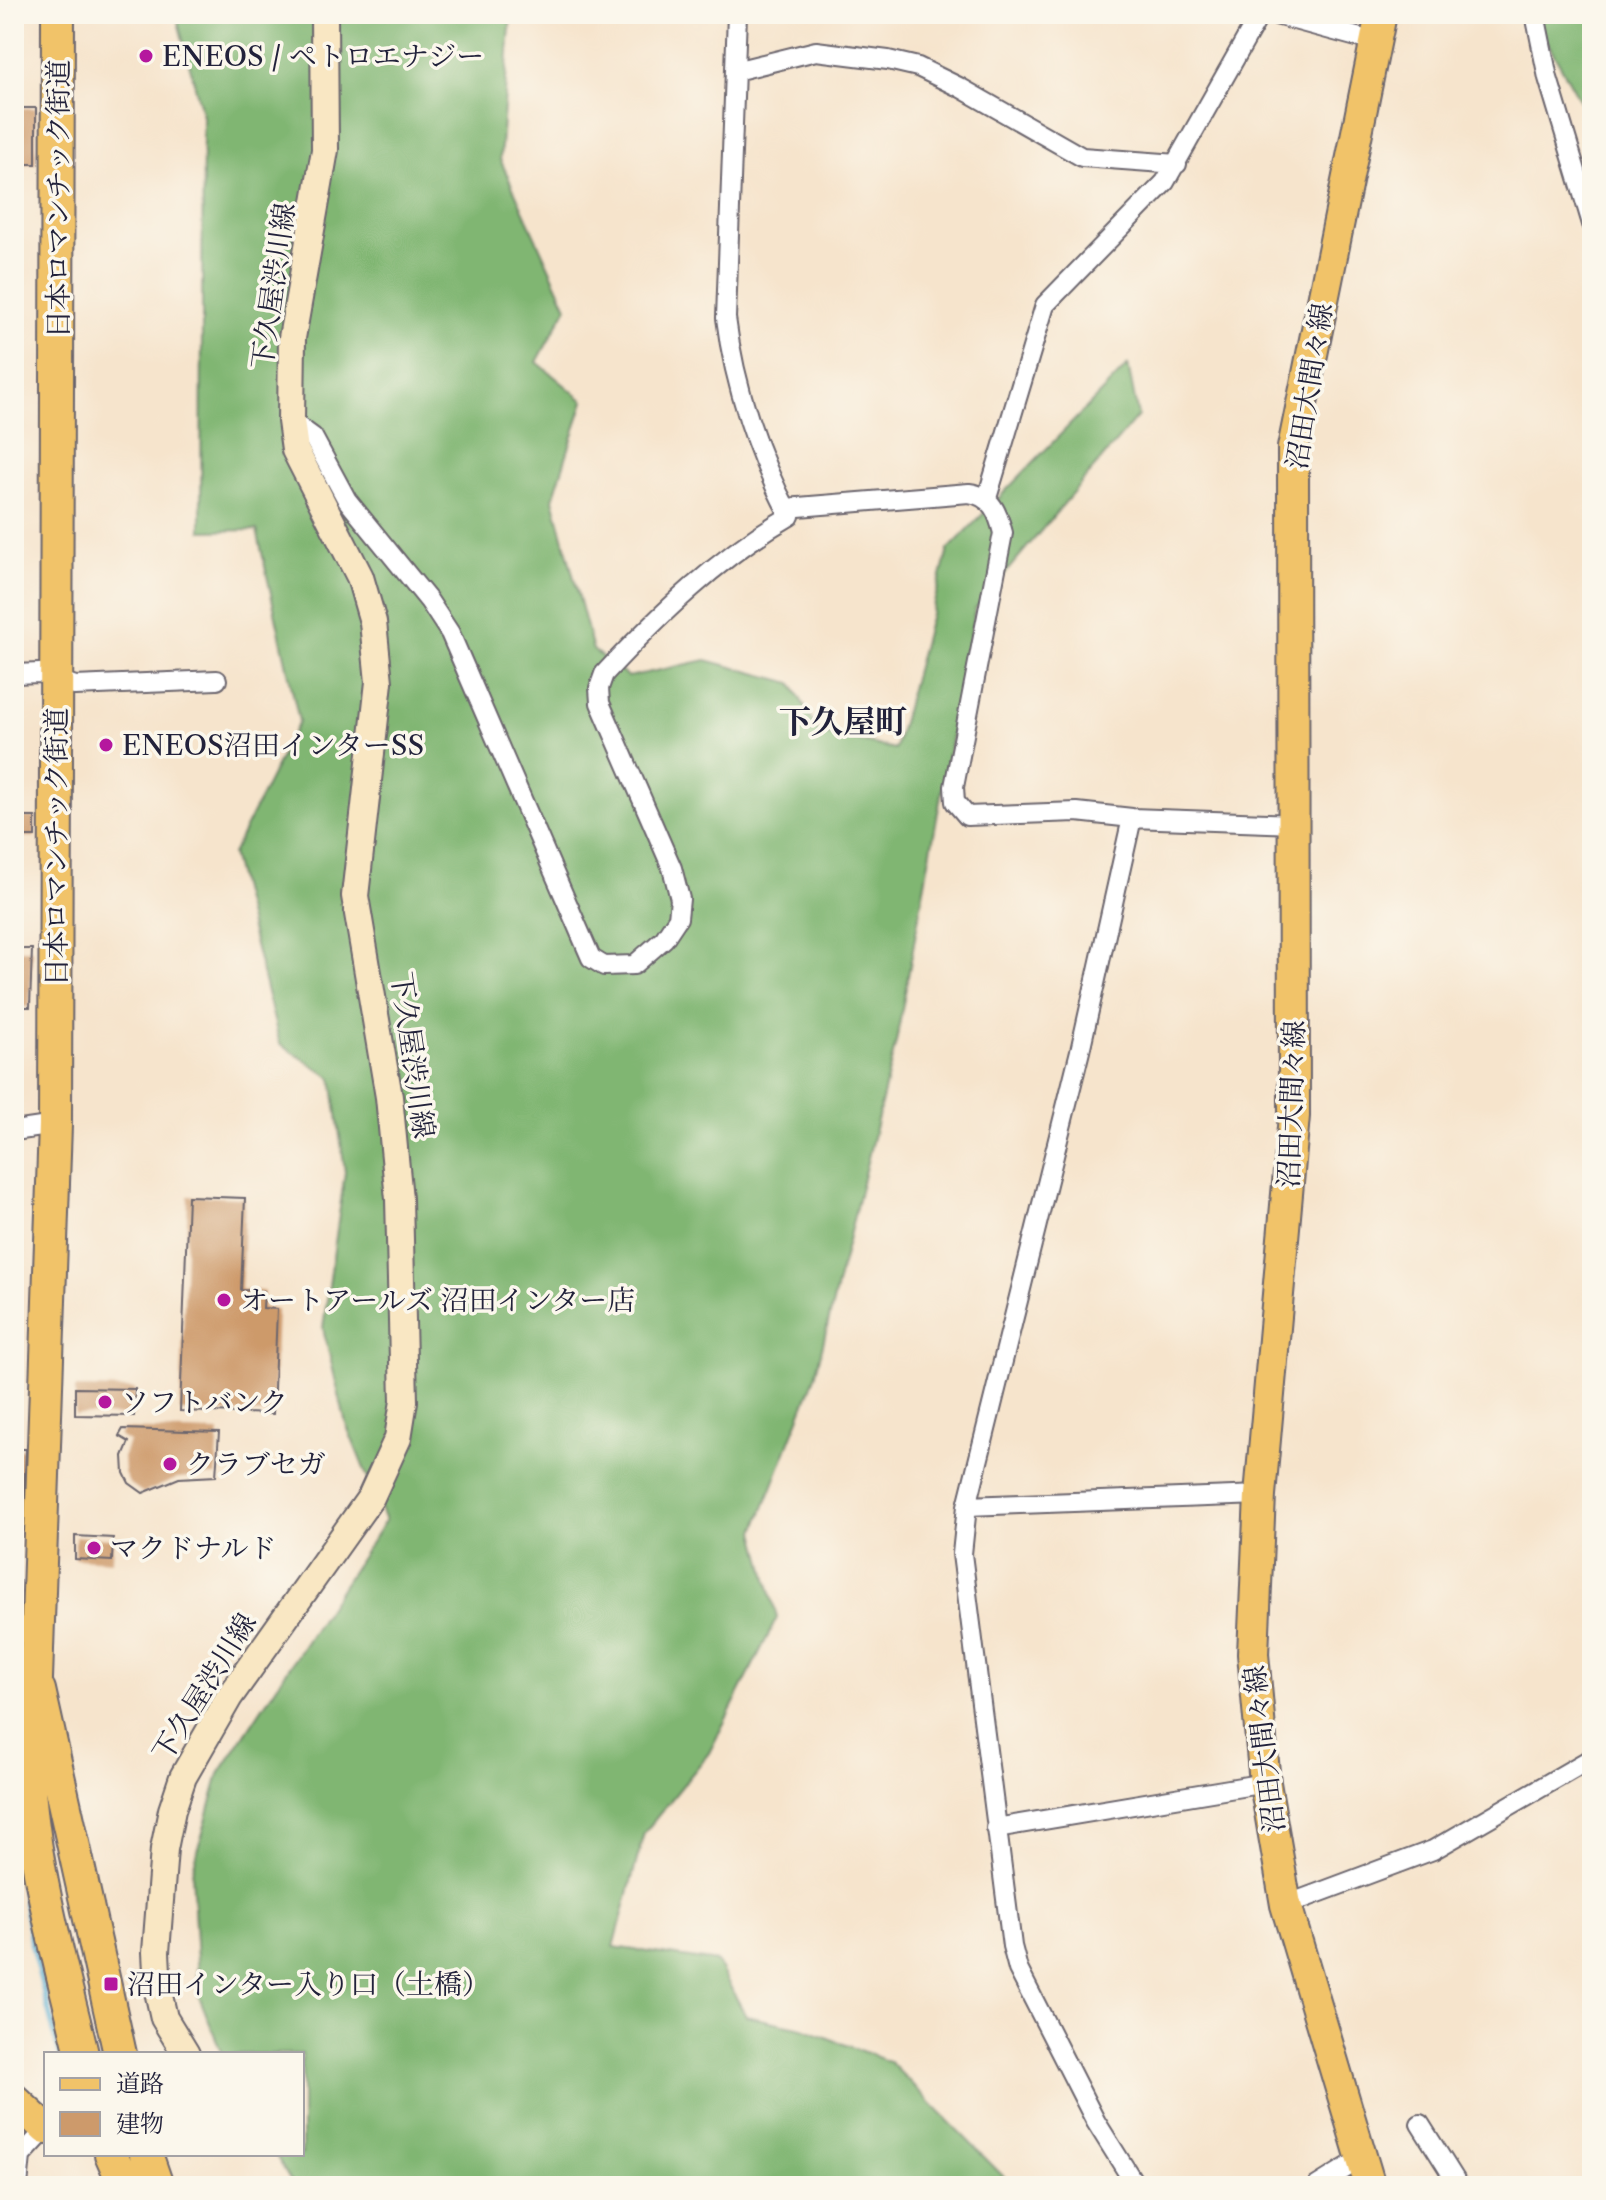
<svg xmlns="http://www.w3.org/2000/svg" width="1606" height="2200" font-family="'Libre Caslon Text','Noto Serif JP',serif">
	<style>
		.forest { fill: #80b672; stroke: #516c56; stroke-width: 2 }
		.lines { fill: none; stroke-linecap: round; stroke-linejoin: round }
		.stream { stroke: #52aacf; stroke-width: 6 }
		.building { fill: #cd9a6b }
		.minor-casing { stroke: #6c666e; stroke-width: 22 }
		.secondary-casing { stroke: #6c666e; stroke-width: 30 }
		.primary-casing { stroke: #6c666e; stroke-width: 34 }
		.trunk-casing { stroke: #6c666e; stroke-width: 36 }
		.minor { stroke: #fff; stroke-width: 18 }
		.secondary { stroke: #f9e7c3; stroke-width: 26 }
		.primary { stroke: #f1c369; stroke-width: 30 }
		.trunk { stroke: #f1c369; stroke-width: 32 }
		.poi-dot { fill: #b5179e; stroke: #fbf7ec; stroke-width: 3 }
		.labels { text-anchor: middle; stroke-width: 7; stroke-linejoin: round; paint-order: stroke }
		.poi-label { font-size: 28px; fill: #22223b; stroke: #fbf7ec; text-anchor: start }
		.street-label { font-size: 28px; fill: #22223b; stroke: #fbf7ec }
		.quarter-label { font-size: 32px; font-weight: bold; fill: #22223b; stroke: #fbf7ec }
	</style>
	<rect width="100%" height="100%" fill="#fbf7ec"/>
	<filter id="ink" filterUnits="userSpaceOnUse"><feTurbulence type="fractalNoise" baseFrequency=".0125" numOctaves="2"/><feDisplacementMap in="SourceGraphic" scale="16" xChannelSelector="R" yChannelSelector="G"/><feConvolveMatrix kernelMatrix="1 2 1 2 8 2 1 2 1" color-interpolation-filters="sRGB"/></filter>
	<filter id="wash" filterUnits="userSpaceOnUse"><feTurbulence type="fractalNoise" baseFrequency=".006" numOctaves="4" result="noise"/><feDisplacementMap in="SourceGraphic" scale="32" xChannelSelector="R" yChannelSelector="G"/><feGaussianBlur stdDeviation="1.8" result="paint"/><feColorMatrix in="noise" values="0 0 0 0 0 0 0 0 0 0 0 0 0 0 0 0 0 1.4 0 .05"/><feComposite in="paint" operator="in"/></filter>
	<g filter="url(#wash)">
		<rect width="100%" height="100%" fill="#f6e4cc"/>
		<path class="forest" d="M 176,14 L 511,14 L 500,159 L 567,307 L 537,362 L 584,401 L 553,499 L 593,650 L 628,677 L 706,660 L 792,683 L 818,732 L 895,749 L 948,550 L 1128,365 L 1138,416 L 975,609 L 896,1042 L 815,1377 L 755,1531 L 777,1618 L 709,1753 L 644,1833 L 614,1947 L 717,1962 L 746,2016 L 803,2028 L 890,2062 L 1013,2186 L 294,2186 L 275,2154 L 302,2154 L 302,2054 L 222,2054 L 199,1996 L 192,1872 L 219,1774 L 385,1521 L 346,1424 L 323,1328 L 345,1172 L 332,1078 L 280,1044 L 232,854 L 299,721 L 257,530 L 201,531 L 203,116 Z
			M 1532,14 L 1592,14 L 1592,122 L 1536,22 Z"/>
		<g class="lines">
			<path class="stream" d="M 14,1827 L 31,1941 L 60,2054"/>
		</g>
		<g id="blocks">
			<path class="building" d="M 14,108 L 36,108 L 36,164 L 14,164 Z
				M 14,817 L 35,817 L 35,837 L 14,837 Z
				M 14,949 L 32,949 L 30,1007 L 14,1007 Z
				M 188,1196 L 245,1198 L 241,1290 L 264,1291 L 263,1308 L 277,1309 L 273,1414 L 180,1411 Z
				M 75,1388 L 135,1389 L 134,1416 L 75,1415 Z
				M 123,1429 L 219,1432 L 216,1476 L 179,1478 L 143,1493 L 129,1483 L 124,1473 L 123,1456 L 129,1442 L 119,1436 Z
				M 14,1449 L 26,1449 L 24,1496 L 14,1495 Z
				M 75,1536 L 113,1538 L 112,1561 L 75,1559 Z"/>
		</g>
	</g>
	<g filter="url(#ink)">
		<use href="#blocks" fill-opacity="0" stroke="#6c666e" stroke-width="2"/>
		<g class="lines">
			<defs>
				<path id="minor" d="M 1272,14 L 1375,42
					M 1535,14 L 1548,78 L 1592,224
					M 735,71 L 816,51 L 888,60 L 918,67 L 961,88 L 1082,157 L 1177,164
					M 291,421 L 313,437 L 347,500 L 429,601 L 450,633 L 591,958 L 604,966 L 634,965 L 664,939 L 678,918 L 680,899 L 672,868 L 600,703 L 599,688 L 604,674 C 659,615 720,556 790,516 C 758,457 734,384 726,318 L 737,14
					M 987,498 L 1045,305 L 1165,182 L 1260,14
					M 786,508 L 969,493 C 992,496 998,513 1003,533 L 954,787 L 955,802 L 967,816 L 1077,812 L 1132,818 L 1295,824
					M 14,674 L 40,673 L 75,686 L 217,680
					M 1132,818 L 1080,1051 L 967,1506 L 962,1554 L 1012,1946 L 1018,1969 L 1096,2122 L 1136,2186
					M 14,1131 L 55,1125
					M 967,1506 L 1260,1495
					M 996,1828 L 1265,1783
					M 1286,1905 L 1433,1850 L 1592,1758
					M 1420,2124 L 1459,2186
					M 18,2186 L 21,2156 L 46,2129
					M 1317,2186 L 1362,2158"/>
				<path id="secondary" d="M 186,2054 L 164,2018 L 158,1991 L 156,1952 L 164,1849 L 172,1810 L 183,1777 L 229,1697 L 371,1497 L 398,1438 L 404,1401 L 399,1199 L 389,1097 L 355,896 L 379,682 L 373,622 L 360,577 L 295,450 L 291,421 L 292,338 L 325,150 L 324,14"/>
				<path id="primary" d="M 14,2099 L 46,2129
					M 1370,2186 L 1286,1905 L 1265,1783 L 1253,1654 L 1260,1495 L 1294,1116 L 1293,448 L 1381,14"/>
				<path id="trunk" d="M 58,14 L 55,1125 L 36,1679 C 33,1698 27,1720 27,1739 C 26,1845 58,1953 82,2054
					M 39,1690 L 120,2054
					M 111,2154 L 125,2186
					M 146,2154 L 157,2186"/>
			</defs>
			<use href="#minor" class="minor-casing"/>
			<use href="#secondary" class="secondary-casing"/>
			<use href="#primary" class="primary-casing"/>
			<use href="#trunk" class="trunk-casing"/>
			<use href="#minor" class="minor"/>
			<use href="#secondary" class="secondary"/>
			<use href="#primary" class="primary"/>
			<use href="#trunk" class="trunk"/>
		</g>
	</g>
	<g class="poi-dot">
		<circle cx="146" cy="56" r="8"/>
		<circle cx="106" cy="745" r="8"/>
		<circle cx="224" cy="1300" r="8"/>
		<circle cx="105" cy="1402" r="8"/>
		<circle cx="170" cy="1464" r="8"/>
		<circle cx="94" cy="1548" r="8"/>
		<rect x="103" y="1976" width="16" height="16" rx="4"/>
	</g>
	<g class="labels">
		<g class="poi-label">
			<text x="162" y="66">ENEOS / ペトロエナジー</text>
			<text x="122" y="755">ENEOS沼田インターSS</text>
			<text x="240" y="1310">オートアールズ 沼田インター店</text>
			<text x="121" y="1412">ソフトバンク</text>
			<text x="186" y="1474">クラブセガ</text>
			<text x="110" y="1558">マクドナルド</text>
			<text x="127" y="1994">沼田インター入り口（土橋）</text>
		</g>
		<g class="street-label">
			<text transform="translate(58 199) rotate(-90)" y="10">日本ロマンチック街道</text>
			<text transform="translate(273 286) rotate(-82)" y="10">下久屋渋川線</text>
			<text transform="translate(1309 386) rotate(-81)" y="10">沼田大間々線</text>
			<text transform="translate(56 847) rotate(-90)" y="10">日本ロマンチック街道</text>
			<text transform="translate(413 1055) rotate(82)" y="10">下久屋渋川線</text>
			<text transform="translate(1291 1104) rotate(-88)" y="10">沼田大間々線</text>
			<text transform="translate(204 1687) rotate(-58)" y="10">下久屋渋川線</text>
			<text transform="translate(1264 1749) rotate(-97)" y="10">沼田大間々線</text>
		</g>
		<g class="quarter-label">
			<text x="843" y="733">下久屋町</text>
		</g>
	</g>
	<rect width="1606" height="2200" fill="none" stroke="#fbf7ec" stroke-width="48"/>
	<rect x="44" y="2052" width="260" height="104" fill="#fbf7ec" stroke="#a4a2a5" stroke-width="2"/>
	<rect x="60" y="2078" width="40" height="12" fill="#f1c369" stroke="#a4a2a5" stroke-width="2"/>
	<text x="116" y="2092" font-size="24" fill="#22223b">道路</text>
	<rect x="60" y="2112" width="40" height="24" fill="#cd9a6b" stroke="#a4a2a5" stroke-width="2"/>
	<text x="116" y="2132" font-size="24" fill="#22223b">建物</text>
</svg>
